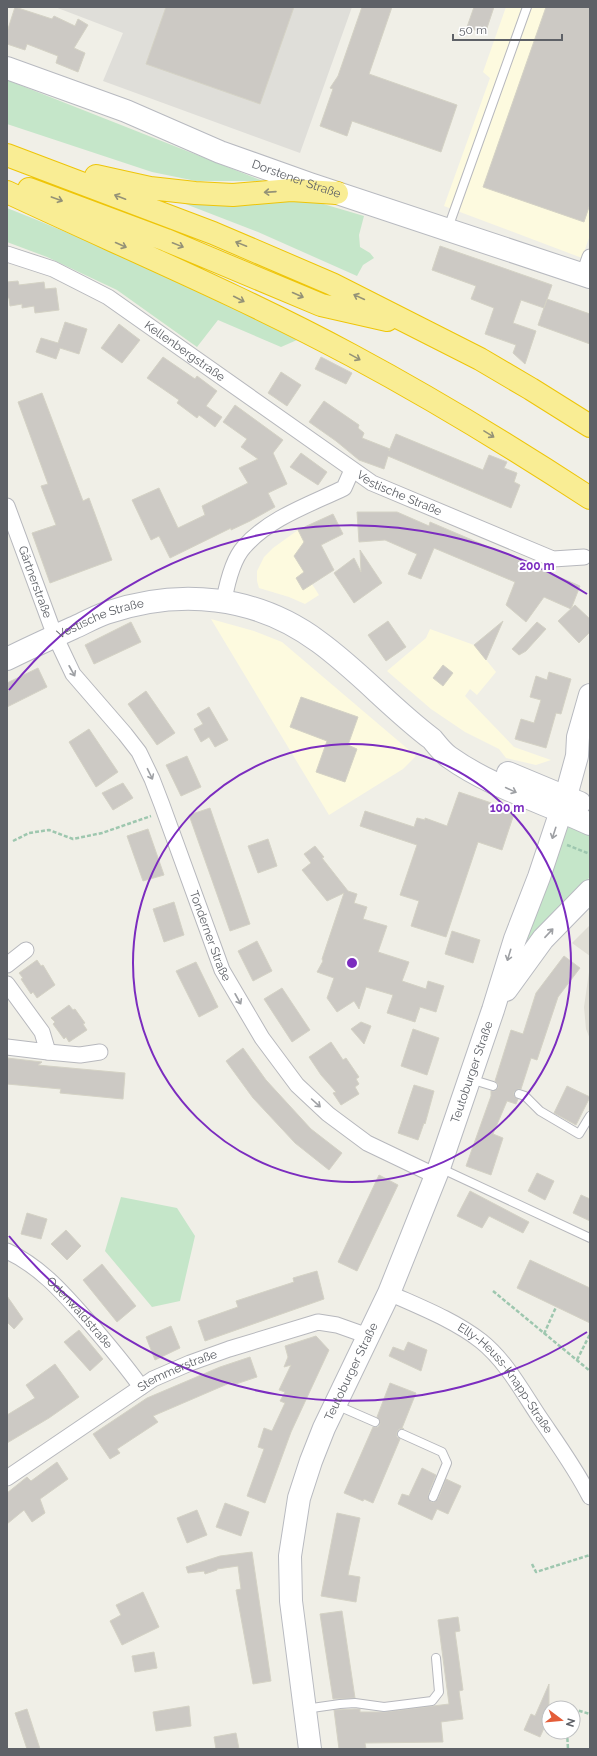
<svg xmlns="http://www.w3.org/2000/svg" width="597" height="1756" font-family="Raleway,sans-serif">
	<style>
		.commercial { fill: #fdfadf }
		.industrial { fill: #dfded9 }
		.education { fill: #e0ded5 }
		.green { fill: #c5e6c9 }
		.building { fill: #ccc9c4; stroke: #d4d2c5 }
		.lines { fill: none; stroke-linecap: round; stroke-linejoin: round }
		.lane-casing { stroke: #b7b8bd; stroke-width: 10 }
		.street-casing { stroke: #b7b8bd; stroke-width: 17 }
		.secondary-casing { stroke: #b8bac0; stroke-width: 24 }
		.highway-casing { stroke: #eec508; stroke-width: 24 }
		.path { stroke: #9ec7af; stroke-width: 2.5; stroke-dasharray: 4 2; stroke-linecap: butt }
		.lane { stroke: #fff; stroke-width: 8 }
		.street { stroke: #fff; stroke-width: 15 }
		.secondary { stroke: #fff; stroke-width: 22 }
		.highway { stroke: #f9ed94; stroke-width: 22 }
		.oneway { stroke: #949277 }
		.oneway2 { stroke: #9ea0a4 }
		.ring { fill: none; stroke: #7b2cbf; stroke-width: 2 }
		.labels { text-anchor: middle; stroke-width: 4; stroke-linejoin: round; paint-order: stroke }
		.street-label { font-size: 12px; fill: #5e6167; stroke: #fff }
		.centre { fill: #7b2cbf; stroke: #fff; stroke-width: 2 }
		.ring-label { font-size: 12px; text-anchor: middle; font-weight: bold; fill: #7b2cbf; stroke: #fff; stroke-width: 4; stroke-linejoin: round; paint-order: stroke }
	</style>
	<rect width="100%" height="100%" fill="#f0efe7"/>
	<path class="commercial" d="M 506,7 L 590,7 L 590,235 L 582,258 L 444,206 L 490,78 L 483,72 Z
		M 298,530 L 304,542 L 294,556 L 319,595 L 305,604 L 289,597 L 259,588 L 257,581 L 257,571 L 264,557 L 273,548 Z
		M 211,619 L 254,631 L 282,642 L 416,756 L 403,769 L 329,815 Z
		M 430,629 L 474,645 L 496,672 L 477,695 L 470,689 L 465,696 L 514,747 L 551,760 L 536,765 L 506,758 L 499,749 L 465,732 L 431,709 L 387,671 L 426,638 Z"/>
	<path class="industrial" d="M 55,7 L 352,7 L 300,153 L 103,81 L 123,33 Z"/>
	<path class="education" d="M 590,925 L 590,956 L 572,943 Z
		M 590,965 L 590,1039 L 586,1029 L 584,1007 Z"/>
	<path class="green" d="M 7,80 L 263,181 L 196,181 L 152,172 L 7,124 Z
		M 170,198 L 281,199 L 320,203 L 364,216 L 359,235 L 360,247 L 370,253 L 374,258 L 363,265 L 357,276 L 258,232 Z
		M 7,208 C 106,247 202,292 297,340 L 281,347 L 218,320 L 197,347 L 117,290 L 47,257 L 7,242 Z
		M 566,824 L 590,828 L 590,877 L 576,891 L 518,959 Z
		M 121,1197 L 177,1208 L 195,1236 L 180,1301 L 152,1307 L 105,1251 Z"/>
	<path class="building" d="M 15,7 L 52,19 L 54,16 L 75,26 L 78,19 L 88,25 L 74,48 L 85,53 L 78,72 L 56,63 L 58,56 L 27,44 L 25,50 L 7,44 L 7,32 Z
		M 166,7 L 294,7 L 260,104 L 146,64 Z
		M 362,7 L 392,7 L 369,74 L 457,105 L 441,152 L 352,121 L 347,136 L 320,126 L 333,89 L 330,88 L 338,76 Z
		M 474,7 L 494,7 L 485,34 L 467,27 Z
		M 546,7 L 590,7 L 590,204 L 584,222 L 483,187 Z
		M 440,246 L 552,285 L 544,308 L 521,300 L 513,323 L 536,331 L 525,364 L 513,353 L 516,345 L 485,334 L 494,308 L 471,299 L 476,286 L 432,270 Z
		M 18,281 L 19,285 L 44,282 L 45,289 L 56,288 L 59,310 L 35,313 L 34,306 L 22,308 L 22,304 L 10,306 L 9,298 L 7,298 L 7,282 Z
		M 547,299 L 590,314 L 590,344 L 538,325 Z
		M 65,322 L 87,329 L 79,354 L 60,348 L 56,359 L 36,352 L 41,338 L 58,343 Z
		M 119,324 L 140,340 L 122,363 L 101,348 Z
		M 163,357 L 195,379 L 197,376 L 217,391 L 206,406 L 222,417 L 215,427 L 199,415 L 197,418 L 177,403 L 179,400 L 147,378 Z
		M 321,357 L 352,373 L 346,384 L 315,369 Z
		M 281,372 L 301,385 L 287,406 L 268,393 Z
		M 42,393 L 83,501 L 89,498 L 112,560 L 50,583 L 32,533 L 56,525 L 41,486 L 48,484 L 18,402 Z
		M 324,401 L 359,425 L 358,428 L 364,433 L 362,438 L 390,449 L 389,451 L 396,434 L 483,470 L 489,455 L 507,462 L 504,468 L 517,473 L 514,482 L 520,485 L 511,508 L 388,456 L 384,469 L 359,460 L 336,441 L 309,422 Z
		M 235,405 L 283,440 L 273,453 L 287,484 L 268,493 L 275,507 L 250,521 L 231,530 L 231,528 L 170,558 L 159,536 L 151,540 L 132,500 L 159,488 L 178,528 L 205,515 L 202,506 L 248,483 L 239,468 L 258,459 L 241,447 L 247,439 L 223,422 Z
		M 301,453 L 327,472 L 318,485 L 290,467 Z
		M 357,512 L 397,512 L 429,526 L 430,522 L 580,586 L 571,609 L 544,597 L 526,622 L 506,605 L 515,582 L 434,548 L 421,579 L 408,574 L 417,554 L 385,540 L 359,542 Z
		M 333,514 L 343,534 L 321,545 L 334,570 L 303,590 L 296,578 L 304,572 L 294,556 L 304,542 L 298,530 Z
		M 360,550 L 382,583 L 354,603 L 334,573 L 354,558 L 361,572 Z
		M 575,605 L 590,619 L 590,632 L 579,643 L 558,621 Z
		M 388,621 L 406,647 L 386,661 L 368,635 Z
		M 503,621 L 486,660 L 474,645 Z
		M 131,622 L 141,642 L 94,664 L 85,645 Z
		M 537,622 L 546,629 L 526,651 L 519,655 L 512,649 Z
		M 443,665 L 453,673 L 443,686 L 433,678 Z
		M 38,668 L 47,687 L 7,707 L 7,683 Z
		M 549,672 L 571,679 L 561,714 L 556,713 L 546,748 L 515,739 L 521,719 L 534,723 L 541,700 L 530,697 L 536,676 L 547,680 Z
		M 146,691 L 175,733 L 157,745 L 128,704 Z
		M 301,697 L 358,717 L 348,745 L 357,749 L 345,782 L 316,772 L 327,741 L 290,727 Z
		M 209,707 L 228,740 L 215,747 L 209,737 L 201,742 L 194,729 L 203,724 L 197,714 Z
		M 89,729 L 118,772 L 96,787 L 69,742 Z
		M 187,756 L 201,787 L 181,796 L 166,765 Z
		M 123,783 L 133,798 L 113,810 L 102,793 Z
		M 459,792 L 515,811 L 502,850 L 478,842 L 446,937 L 411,926 L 419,901 L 400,895 L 417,845 L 360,826 L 365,811 L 414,827 L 417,818 L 425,820 L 425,818 L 447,826 Z
		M 210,808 L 250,924 L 230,931 L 189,815 Z
		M 148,829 L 164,875 L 143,881 L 127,836 Z
		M 268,839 L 277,866 L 258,873 L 248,846 Z
		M 315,846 L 324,857 L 322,858 L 348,891 L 357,894 L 354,903 L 367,907 L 363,919 L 387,926 L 378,952 L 409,962 L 402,981 L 426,989 L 428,981 L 444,986 L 436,1012 L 420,1007 L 415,1022 L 387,1013 L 393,995 L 366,987 L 359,1009 L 354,1001 L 337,1012 L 327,998 L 334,978 L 317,972 L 323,961 L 322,959 L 344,893 L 327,901 L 302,870 L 311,863 L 304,854 Z
		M 174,902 L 184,935 L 164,942 L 153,909 Z
		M 452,931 L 480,940 L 473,963 L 445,954 Z
		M 257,941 L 272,971 L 253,981 L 238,951 Z
		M 564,956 L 580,968 L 558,997 L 537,1060 L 531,1058 L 521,1089 L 518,1089 L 514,1092 L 514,1095 L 518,1099 L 516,1104 L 507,1101 L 493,1134 L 503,1138 L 491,1175 L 466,1166 L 491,1096 L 491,1091 L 495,1091 L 498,1088 L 498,1084 L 495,1081 L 511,1030 L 523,1034 L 536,993 Z
		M 37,960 L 41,966 L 43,965 L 55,985 L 37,998 L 33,992 L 31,994 L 21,979 L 23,978 L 19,973 Z
		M 196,962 L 218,1007 L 199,1017 L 176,971 Z
		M 282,988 L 310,1030 L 292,1042 L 264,999 Z
		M 69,1005 L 73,1010 L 75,1009 L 85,1023 L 83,1024 L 87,1030 L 69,1042 L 66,1037 L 64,1039 L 53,1024 L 55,1022 L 51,1018 Z
		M 361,1022 L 371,1026 L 364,1044 L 351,1029 Z
		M 413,1029 L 439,1038 L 427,1075 L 401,1066 Z
		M 331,1042 L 343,1060 L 346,1058 L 359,1077 L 356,1079 L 359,1084 L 355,1087 L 359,1094 L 341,1105 L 333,1093 L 336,1092 L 321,1075 L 309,1057 Z
		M 243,1048 L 266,1080 L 311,1129 L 342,1153 L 329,1170 L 295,1143 L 253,1098 L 226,1061 Z
		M 7,1058 L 42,1062 L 38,1065 L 48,1066 L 125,1073 L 123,1099 L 60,1093 L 61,1089 L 7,1084 Z
		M 414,1085 L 434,1091 L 425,1124 L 424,1123 L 418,1140 L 398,1133 Z
		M 567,1086 L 590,1097 L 576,1125 L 554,1113 Z
		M 537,1173 L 554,1181 L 545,1200 L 528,1191 Z
		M 379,1175 L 398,1185 L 357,1271 L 338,1262 Z
		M 470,1191 L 529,1222 L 523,1233 L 489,1216 L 482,1228 L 457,1216 Z
		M 581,1195 L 590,1199 L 590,1221 L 573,1213 Z
		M 27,1213 L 47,1219 L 41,1239 L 21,1234 Z
		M 66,1230 L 81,1246 L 67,1260 L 51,1244 Z
		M 530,1260 L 590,1288 L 590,1323 L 517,1288 Z
		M 102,1264 L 136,1306 L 117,1322 L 83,1280 Z
		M 317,1271 L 324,1299 L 205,1341 L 198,1321 L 238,1307 L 236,1301 L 294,1282 L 293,1278 Z
		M 7,1296 L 23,1319 L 14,1329 L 7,1322 Z
		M 171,1326 L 180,1348 L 155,1360 L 146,1337 Z
		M 79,1330 L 103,1359 L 90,1371 L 64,1342 Z
		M 316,1336 L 329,1350 L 291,1432 L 265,1503 L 247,1496 L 264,1449 L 258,1447 L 264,1428 L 272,1431 L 285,1403 L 280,1401 L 285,1392 L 279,1390 L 291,1365 L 284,1367 L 288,1357 L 285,1346 Z
		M 408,1342 L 427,1350 L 421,1371 L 389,1356 L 393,1347 L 404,1351 Z
		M 250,1357 L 257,1377 L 233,1385 L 232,1382 L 153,1416 L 158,1422 L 117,1449 L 120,1453 L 110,1459 L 93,1434 L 147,1398 L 220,1367 Z
		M 55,1364 L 79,1397 L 49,1418 L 7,1443 L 7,1415 L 35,1398 L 26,1385 Z
		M 390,1383 L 416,1393 L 402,1428 L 404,1429 L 399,1429 L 397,1432 L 397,1437 L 400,1439 L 373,1503 L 364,1499 L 363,1501 L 344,1493 L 373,1427 L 378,1427 L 380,1424 L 377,1417 Z
		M 57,1462 L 68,1479 L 40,1499 L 45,1513 L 32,1522 L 24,1510 L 7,1524 L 7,1493 L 27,1477 L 31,1481 Z
		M 422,1468 L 436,1475 L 428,1495 L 431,1502 L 434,1502 L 438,1499 L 446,1479 L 461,1486 L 448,1514 L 437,1509 L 432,1520 L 398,1504 L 402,1494 L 409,1496 Z
		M 225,1503 L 249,1512 L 241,1536 L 216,1527 Z
		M 197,1510 L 207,1535 L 187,1543 L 177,1518 Z
		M 337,1513 L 360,1518 L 348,1575 L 360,1577 L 356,1602 L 321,1596 Z
		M 252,1552 L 271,1681 L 253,1684 L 236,1590 L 241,1589 L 238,1566 L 217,1569 L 217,1570 L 205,1574 L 204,1571 L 188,1573 L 186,1567 L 220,1556 Z
		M 143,1592 L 159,1627 L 122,1645 L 110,1621 L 121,1615 L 116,1605 Z
		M 342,1611 L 355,1698 L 333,1699 L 320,1614 Z
		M 458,1617 L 460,1631 L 455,1632 L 463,1690 L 459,1691 L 463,1719 L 441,1722 L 443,1742 L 365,1743 L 366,1749 L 339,1749 L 334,1710 L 355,1709 L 360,1709 L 360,1712 L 385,1712 L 449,1704 L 438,1620 Z
		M 154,1652 L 157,1668 L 135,1672 L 132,1656 Z
		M 549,1684 L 549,1717 L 540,1737 L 524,1730 L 531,1714 L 535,1716 Z
		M 189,1706 L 191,1726 L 156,1731 L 153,1712 Z
		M 27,1709 L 40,1749 L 27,1749 L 15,1713 Z
		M 236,1733 L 239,1749 L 216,1749 L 214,1737 Z"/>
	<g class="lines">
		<defs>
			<path id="lane" d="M 448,228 L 527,7
				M 470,1079 L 493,1086
				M 519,1094 L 525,1096 L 540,1111 L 579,1134 L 590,1116
				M 440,1168 L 590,1238
				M 336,1405 L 375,1422
				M 402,1434 L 442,1452 L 447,1463 L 433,1497
				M 305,1709 L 340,1704 L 355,1703 L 384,1707 L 432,1701 L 439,1692 L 436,1658"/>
			<g id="street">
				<path id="s1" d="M 7,254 L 53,269 L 108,297 L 372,483 L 553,559 L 584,557"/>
				<path d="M 584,274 L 590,257"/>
				<path id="s2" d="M 7,506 L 55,636 L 73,674 L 125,734 L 139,752 L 152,779 L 162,805 L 222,970 L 262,1038 L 297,1085 L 328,1114 L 367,1143 L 436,1176"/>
				<path d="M 224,600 C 227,584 233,559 244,547 C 269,518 311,504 344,488 L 352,470"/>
				<path d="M 7,965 L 26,950"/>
				<path d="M 7,984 L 42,1032 L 48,1052 L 7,1047"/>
				<path d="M 48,1052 L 80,1055 L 100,1052"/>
				<path id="s3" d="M 7,1251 C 41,1267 63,1293 87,1320 C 106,1342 124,1363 141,1387"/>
				<path id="s4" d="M 389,1293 C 420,1307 454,1320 481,1341 C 506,1361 522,1391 540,1418 C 557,1443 576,1469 590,1497"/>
				<path id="s5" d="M 7,1478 L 153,1379 L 190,1363 L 229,1349 L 318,1322 L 337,1325 L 368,1336"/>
			</g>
			<g id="secondary">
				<path id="s6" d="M 7,68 L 126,111 L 220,152 L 310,184 L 590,277"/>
				<path id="s7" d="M 7,659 C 29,648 51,638 73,628 C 84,623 95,617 106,613 C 179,588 256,595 319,642 C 359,671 392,709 432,739 C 437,745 442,752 449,757 C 491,787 543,802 590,824"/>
				<path d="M 508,773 L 580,803"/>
				<path d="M 506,990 L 543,939 L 590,891"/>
				<path id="s8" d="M 310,1749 L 291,1601 L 290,1556 L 299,1498 L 311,1461 L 324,1428 L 389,1293 L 439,1168 L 493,1010 L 515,939 L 539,877 L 566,796 L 577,756 L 578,737 L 590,695"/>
			</g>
			<path id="highway" d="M 7,155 L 213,233 L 332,284 L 480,359 L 531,389 L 590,426
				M 96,176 L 150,188 L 195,193 L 233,195 L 291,190 L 337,193
				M 29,189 L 166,240 L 321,305 L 387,320
				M 7,192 C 122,246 239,295 351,355 C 433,399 512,447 590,498"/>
		</defs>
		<use href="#lane" class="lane-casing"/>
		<use href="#street" class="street-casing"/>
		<use href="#secondary" class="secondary-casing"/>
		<use href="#highway" class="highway-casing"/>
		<path class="path" d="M 13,841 L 29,833 L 49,830 L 73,839 L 102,833 L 151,816
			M 567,845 L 590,854
			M 493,1291 L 590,1371
			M 544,1334 L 556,1307
			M 577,1360 L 590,1334
			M 532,1564 L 536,1572 L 590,1555
			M 566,1708 L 568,1708
			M 573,1709 L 590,1714
			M 567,1732 L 568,1749"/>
		<use href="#lane" class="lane"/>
		<use href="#street" class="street"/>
		<use href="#secondary" class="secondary"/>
		<use href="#highway" class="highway"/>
	</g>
	<defs><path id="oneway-shaft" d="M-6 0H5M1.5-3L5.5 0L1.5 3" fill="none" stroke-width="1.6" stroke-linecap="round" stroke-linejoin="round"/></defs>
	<g class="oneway">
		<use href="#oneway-shaft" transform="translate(270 192) rotate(176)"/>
		<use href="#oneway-shaft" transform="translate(120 197) rotate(-159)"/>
		<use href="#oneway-shaft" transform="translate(57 199) rotate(20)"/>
		<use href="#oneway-shaft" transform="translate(241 244) rotate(-158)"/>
		<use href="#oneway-shaft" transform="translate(121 245) rotate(24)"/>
		<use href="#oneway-shaft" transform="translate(178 245) rotate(22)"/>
		<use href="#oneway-shaft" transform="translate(298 295) rotate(24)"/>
		<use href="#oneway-shaft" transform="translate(359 297) rotate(-155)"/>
		<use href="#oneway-shaft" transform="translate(239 299) rotate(27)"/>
		<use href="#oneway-shaft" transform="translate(355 357) rotate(29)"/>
		<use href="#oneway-shaft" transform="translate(489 434) rotate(32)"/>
	</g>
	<g class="oneway2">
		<use href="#oneway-shaft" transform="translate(72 671) rotate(61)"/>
		<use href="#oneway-shaft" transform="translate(150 774) rotate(64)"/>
		<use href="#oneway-shaft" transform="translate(511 790) rotate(25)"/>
		<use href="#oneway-shaft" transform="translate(554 833) rotate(108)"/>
		<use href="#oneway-shaft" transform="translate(549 933) rotate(-47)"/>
		<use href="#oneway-shaft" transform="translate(509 955) rotate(107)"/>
		<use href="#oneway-shaft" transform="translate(238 999) rotate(61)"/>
		<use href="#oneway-shaft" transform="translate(316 1103) rotate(42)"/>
	</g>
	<g class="ring">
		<circle cx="352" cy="963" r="219"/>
		<path d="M587 1332A438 438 0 0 1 9 1236M9 690A438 438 0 0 1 587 594"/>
	</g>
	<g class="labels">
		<g class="street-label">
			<text dy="4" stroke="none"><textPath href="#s6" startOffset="310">Dorstener Straße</textPath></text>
			<text dy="4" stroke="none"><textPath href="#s1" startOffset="204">Kellenbergstraße</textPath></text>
			<text dy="4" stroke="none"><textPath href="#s1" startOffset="462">Vestische Straße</textPath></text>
			<text dy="4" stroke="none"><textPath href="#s2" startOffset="81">Gärtnerstraße</textPath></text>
			<text dy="4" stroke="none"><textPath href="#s7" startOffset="102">Vestische Straße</textPath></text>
			<text dy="4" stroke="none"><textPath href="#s2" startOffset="480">Tonderner Straße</textPath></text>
			<text dy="4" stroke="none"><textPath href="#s8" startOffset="713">Teutoburger Straße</textPath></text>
			<text dy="4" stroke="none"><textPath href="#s3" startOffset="96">Odenwaldstraße</textPath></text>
			<text dy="4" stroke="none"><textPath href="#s5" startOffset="202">Stemmerstraße</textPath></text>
			<text dy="4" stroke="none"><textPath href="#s8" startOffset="390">Teutoburger Straße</textPath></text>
			<text dy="4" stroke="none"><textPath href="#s4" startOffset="148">Elly-Heuss-Knapp-Straße</textPath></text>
		</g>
	</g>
	<circle cx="352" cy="963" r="6" class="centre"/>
	<g class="ring-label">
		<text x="537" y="570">200 m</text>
		<text x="507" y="812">100 m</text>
	</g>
	<rect width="597" height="1756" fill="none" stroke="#5e6167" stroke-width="16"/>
	<g transform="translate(561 1720) rotate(106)"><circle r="19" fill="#ffffff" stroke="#bfc0c2"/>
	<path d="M0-3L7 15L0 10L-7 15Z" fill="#e45d39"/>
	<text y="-6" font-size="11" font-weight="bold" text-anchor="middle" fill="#5e6167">N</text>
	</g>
	<path d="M453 34v6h109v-6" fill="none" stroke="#5e6167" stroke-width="2"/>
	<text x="459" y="34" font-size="12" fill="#5e6167" stroke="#ffffff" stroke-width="3" paint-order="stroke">50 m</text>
</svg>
